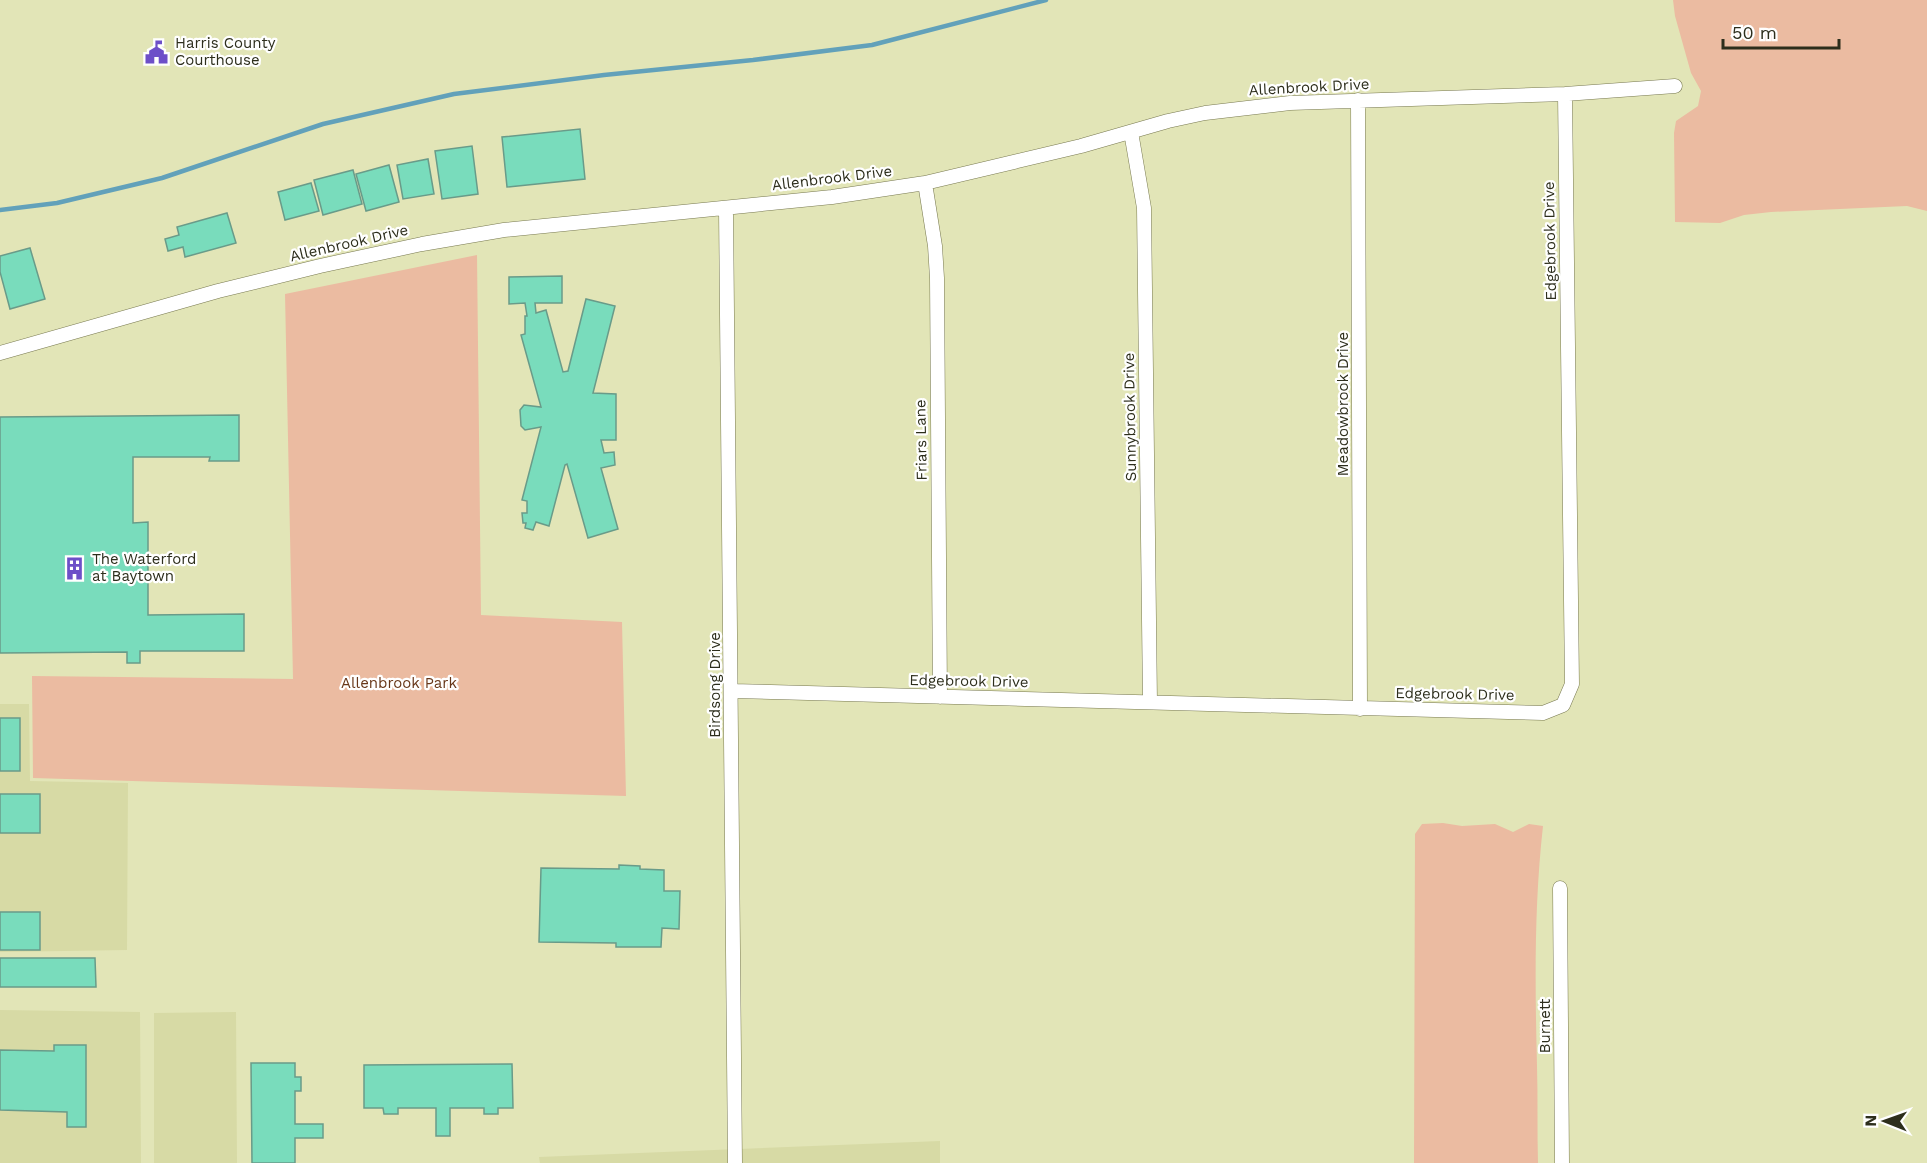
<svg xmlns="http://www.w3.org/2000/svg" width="1927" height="1163" font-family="'Work Sans',sans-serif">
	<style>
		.built { fill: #d7daa5 }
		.green { fill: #ebbba1 }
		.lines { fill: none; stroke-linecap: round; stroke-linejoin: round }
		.stream { stroke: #62a1ba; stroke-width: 4.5 }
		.building { fill: #79dcbc; stroke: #699b89; stroke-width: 1.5 }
		.minor-casing { stroke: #787950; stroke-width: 15 }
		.minor { stroke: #fff; stroke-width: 14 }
		.labels { text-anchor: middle; stroke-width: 4.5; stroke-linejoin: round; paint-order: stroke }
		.poi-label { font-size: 15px; fill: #2d2e1c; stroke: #fff; text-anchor: start }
		.street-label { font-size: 15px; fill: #2d2e1c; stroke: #fff }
		.park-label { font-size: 15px; fill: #683719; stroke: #fff }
	</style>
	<rect width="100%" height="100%" fill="#e2e5b7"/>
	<path class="built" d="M 0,704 L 29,704 L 30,781 L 128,783 L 127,950 L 0,952 Z
		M 0,1010 L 140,1012 L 141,1163 L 0,1163 Z
		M 236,1012 L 237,1163 L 154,1163 L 154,1013 Z
		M 940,1141 L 940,1163 L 540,1163 L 539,1157 Z"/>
	<path class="green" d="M 1673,0 L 1927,0 L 1927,211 L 1907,206 L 1771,212 L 1744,215 L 1720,223 L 1675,222 L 1674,133 L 1676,121 L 1698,106 L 1701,91 L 1691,73 L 1675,16 Z
		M 477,255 L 481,615 L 622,622 L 626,796 L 33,778 L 32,676 L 293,679 L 285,294 Z
		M 1443,823 L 1462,826 L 1495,824 L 1513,832 L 1529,824 L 1543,826 C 1534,906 1535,987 1537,1066 C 1538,1098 1537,1131 1538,1163 L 1414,1163 L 1415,834 L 1422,824 Z"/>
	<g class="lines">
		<path class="stream" d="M 0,210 L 57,203 L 162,178 L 323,124 L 454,94 L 604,75 L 753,60 L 872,45 L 1046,0"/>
	</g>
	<path class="building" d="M 580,129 L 585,179 L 507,187 L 502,137 Z
		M 472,146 L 478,194 L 442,199 L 435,151 Z
		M 428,159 L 434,194 L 403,199 L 397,165 Z
		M 389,165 L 399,202 L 366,211 L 356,174 Z
		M 353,170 L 362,204 L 323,215 L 314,180 Z
		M 311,183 L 319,211 L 285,220 L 278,192 Z
		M 227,213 L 236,243 L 185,257 L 183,247 L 168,251 L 165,239 L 179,235 L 177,227 Z
		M 30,248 L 45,299 L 10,309 L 0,272 L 0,256 Z
		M 562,276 L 562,303 L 535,303 L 536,313 L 546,310 L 563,372 L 568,371 L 586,299 L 615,306 L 593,393 L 616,394 L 616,440 L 601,440 L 604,453 L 614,452 L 615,465 L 601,468 L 618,529 L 588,538 L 567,464 L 565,465 L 549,526 L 536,522 L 533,530 L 525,528 L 526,523 L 523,523 L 522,513 L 527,513 L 527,501 L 522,500 L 541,427 L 525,430 L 521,426 L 520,410 L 524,405 L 541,407 L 521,335 L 525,334 L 525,316 L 527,316 L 525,303 L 509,304 L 509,277 Z
		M 239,415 L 239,461 L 209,461 L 210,457 L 133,457 L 133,523 L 148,522 L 148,615 L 244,614 L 244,651 L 140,651 L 140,663 L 127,663 L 127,652 L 0,653 L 0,417 Z
		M 0,718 L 20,718 L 20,771 L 0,771 Z
		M 0,794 L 40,794 L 40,833 L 0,833 Z
		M 619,865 L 640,866 L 640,869 L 664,870 L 664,891 L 680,891 L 679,929 L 662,928 L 661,947 L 616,947 L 616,943 L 539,942 L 541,868 L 619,869 Z
		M 0,912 L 40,912 L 40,950 L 0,950 Z
		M 0,958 L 95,958 L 96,987 L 0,987 Z
		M 54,1045 L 86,1045 L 86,1127 L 67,1127 L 67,1112 L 0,1110 L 0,1050 L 54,1051 Z
		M 251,1063 L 295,1063 L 295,1077 L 301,1077 L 301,1091 L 295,1091 L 295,1124 L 323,1124 L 323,1138 L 295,1138 L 295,1163 L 252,1163 Z
		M 512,1064 L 513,1108 L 498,1108 L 498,1114 L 484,1114 L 484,1108 L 450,1108 L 450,1136 L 436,1136 L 436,1108 L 398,1108 L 398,1114 L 384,1114 L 383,1108 L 364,1108 L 364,1065 Z"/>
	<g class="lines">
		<defs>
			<path id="minor" d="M 1358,100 L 1360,709
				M 1131,132 L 1144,208 L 1150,702
				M 925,183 L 935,246 L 937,278 L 940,697
				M 726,208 L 735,1163
				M 0,353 L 218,291 L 320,266 L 422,244 L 504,230 L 832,197 L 925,183 L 1081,146 L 1168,121 L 1205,113 L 1290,103 L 1565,94 L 1675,86
				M 732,691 L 1543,713 L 1563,705 L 1572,684 L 1565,94
				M 1560,888 L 1562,1163"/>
		</defs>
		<use href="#minor" class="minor-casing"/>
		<use href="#minor" class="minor"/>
	</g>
	<defs>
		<symbol id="civic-bare" viewBox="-9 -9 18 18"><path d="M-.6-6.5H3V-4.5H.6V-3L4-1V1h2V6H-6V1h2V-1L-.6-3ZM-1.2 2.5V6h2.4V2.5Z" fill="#6d4fc8" stroke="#fff" stroke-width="2.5" paint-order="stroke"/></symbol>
		<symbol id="building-bare" viewBox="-9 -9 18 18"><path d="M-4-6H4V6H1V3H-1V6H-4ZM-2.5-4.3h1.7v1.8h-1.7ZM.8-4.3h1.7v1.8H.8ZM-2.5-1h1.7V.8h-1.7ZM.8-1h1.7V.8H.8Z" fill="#6d4fc8" stroke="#fff" stroke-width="2.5" paint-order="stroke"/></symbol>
	</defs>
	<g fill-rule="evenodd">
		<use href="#civic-bare" x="140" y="36" width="33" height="33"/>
		<use href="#building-bare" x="58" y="552" width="33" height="33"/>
	</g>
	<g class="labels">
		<g class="poi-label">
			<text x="175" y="48">Harris County<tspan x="175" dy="17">Courthouse</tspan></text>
			<text x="92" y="564">The Waterford<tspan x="92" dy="17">at Baytown</tspan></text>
		</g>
		<g class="street-label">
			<text transform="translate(1309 87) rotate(-3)" y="5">Allenbrook Drive</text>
			<text transform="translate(832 178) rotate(-7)" y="5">Allenbrook Drive</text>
			<text transform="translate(1550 241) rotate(-91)" y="5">Edgebrook Drive</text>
			<text transform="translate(349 243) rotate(-13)" y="5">Allenbrook Drive</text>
			<text transform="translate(1343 404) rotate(-90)" y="5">Meadowbrook Drive</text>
			<text transform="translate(1130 417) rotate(-91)" y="5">Sunnybrook Drive</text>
			<text transform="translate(921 440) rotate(-91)" y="5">Friars Lane</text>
			<text transform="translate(969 681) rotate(1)" y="5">Edgebrook Drive</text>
			<text transform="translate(715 685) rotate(-90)" y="5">Birdsong Drive</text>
			<text transform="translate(1455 694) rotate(1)" y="5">Edgebrook Drive</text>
			<text transform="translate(1545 1026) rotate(-90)" y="5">Burnett</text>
		</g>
		<g class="park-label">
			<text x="399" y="688">Allenbrook Park</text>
		</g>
	</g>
	<g transform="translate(1885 1121) rotate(271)" stroke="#ffffff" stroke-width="4.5" paint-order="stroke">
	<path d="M0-4.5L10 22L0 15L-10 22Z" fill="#2d2e1c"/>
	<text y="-9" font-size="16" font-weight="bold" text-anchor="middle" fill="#2d2e1c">N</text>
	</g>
	<path d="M1723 39v9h116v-9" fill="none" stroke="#2d2e1c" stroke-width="3"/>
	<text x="1732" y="39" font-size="18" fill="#2d2e1c" stroke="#ffffff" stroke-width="4.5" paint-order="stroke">50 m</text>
</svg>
